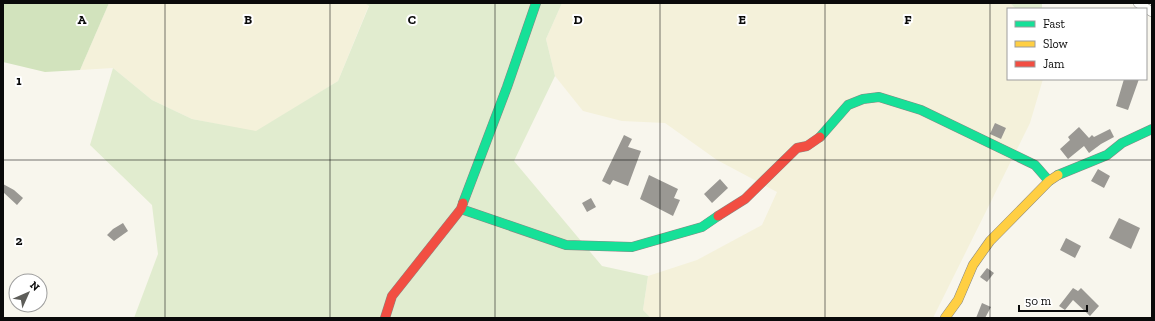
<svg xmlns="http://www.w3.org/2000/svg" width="1155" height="321" font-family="'Zilla Slab',serif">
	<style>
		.farmland { fill: #f4f1da }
		.green { fill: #e1eccf }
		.forest { fill: #d2e3bd }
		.building { fill: #9a9893 }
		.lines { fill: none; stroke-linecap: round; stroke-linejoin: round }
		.street-casing { stroke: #91908c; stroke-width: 10 }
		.fast-casing { stroke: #888783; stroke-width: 10 }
		.slow-casing { stroke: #888783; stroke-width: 10 }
		.jam-casing { stroke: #888783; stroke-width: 10 }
		.street { stroke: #fefefc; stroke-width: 9 }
		.fast { stroke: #16e098; stroke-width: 9 }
		.slow { stroke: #ffcf43; stroke-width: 9 }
		.jam { stroke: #f24e42; stroke-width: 9 }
		.grid { fill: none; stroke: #0a0a0a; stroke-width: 1; stroke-opacity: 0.55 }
		.grid-label { font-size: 13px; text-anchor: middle; font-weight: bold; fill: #0a0a0a; stroke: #fff; stroke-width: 4; stroke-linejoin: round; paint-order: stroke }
	</style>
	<rect width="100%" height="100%" fill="#f8f6ed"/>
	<path class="farmland" d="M 109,3 L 365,3 L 369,5 L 338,81 L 256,132 L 192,119 L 152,100 L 113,68 L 80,70 Z
		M 562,3 L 1010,3 L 1016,9 L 1008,9 L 1008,79 L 1043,79 L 1030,123 L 933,318 L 651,318 L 643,310 L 648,276 L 697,260 L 762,225 L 777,192 L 717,160 L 665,123 L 622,121 L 583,111 L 555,76 L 546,39 Z"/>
	<path class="green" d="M 365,3 L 562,3 L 546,39 L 555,76 L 514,161 L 602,266 L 648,276 L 643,310 L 651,318 L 134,318 L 158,254 L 152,205 L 90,145 L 113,68 L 152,100 L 192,119 L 256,131 L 338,81 L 369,6 Z
		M 1010,3 L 1042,3 L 1042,9 L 1016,9 Z"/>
	<path class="forest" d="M 3,3 L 109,3 L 80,70 L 45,72 L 3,62 Z"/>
	<path class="building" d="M 1124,79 L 1139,79 L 1128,110 L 1116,106 Z
		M 995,123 L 1006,128 L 1001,139 L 990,134 Z
		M 1079,127 L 1089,138 L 1092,135 L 1094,137 L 1110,129 L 1114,137 L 1101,144 L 1089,153 L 1084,146 L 1068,159 L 1060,149 L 1070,140 L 1068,137 Z
		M 624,135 L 632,139 L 628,147 L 641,151 L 628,186 L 613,180 L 610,185 L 602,181 Z
		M 1098,169 L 1110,176 L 1104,188 L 1091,181 Z
		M 649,175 L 678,189 L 674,198 L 680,200 L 673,216 L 640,199 Z
		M 720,179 L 728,188 L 712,203 L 704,194 Z
		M 3,184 L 14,190 L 23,198 L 17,205 L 3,192 Z
		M 591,198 L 596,207 L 587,212 L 582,203 Z
		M 1119,218 L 1140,228 L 1131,249 L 1109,238 Z
		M 123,223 L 128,231 L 114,241 L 107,235 L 113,229 Z
		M 1066,238 L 1081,246 L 1075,258 L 1060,250 Z
		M 987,268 L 994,273 L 987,282 L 980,277 Z
		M 1073,288 L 1078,291 L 1081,288 L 1099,306 L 1090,316 L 1073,300 L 1065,310 L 1059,306 Z
		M 982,303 L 991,307 L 985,318 L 976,318 Z"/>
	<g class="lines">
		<defs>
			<path id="street" d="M 1138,3 L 1152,12"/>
			<path id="fast" d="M 820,137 L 848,105 L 863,99 L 879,97 L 921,110 L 1035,165 L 1049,181
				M 1058,175 L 1107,155 L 1122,143 L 1152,129
				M 463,203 L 507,87 L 536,3
				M 461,209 L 566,245 L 632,247 L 702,227 L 718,216"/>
			<path id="slow" d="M 945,318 L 958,300 L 973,265 L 990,241 L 1049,181 L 1058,175"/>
			<path id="jam" d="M 718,216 L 745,199 L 797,148 L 807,146 L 820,137
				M 385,318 L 392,296 L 461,209 L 463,203"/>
		</defs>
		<use href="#street" class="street-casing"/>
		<use href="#fast" class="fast-casing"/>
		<use href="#slow" class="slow-casing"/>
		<use href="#jam" class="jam-casing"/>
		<use href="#street" class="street"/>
		<use href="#fast" class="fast"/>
		<use href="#slow" class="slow"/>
		<use href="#jam" class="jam"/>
	</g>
	<path class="grid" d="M 165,3 L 165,318M 330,3 L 330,318M 495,3 L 495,318M 660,3 L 660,318M 825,3 L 825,318M 990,3 L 990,318M 3,160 L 1152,160"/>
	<g class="grid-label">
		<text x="82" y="24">A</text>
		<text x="248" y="24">B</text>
		<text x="412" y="24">C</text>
		<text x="578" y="24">D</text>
		<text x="742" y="24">E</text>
		<text x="908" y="24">F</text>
		<text x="19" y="85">1</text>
		<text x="19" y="245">2</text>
	</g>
	<rect width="1155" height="321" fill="none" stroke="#0a0a0a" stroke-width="8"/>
	<rect x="1007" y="8" width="140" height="72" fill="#ffffff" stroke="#9d9d9d"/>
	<rect x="1015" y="21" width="20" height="6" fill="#16e098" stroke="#9d9d9d"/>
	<text x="1043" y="28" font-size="12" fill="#0a0a0a">Fast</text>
	<rect x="1015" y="41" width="20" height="6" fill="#ffcf43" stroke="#9d9d9d"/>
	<text x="1043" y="48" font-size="12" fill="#0a0a0a">Slow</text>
	<rect x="1015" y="61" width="20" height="6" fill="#f24e42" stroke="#9d9d9d"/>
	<text x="1043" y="68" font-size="12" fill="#0a0a0a">Jam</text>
	<g transform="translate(28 293) rotate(45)"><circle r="19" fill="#ffffff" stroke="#9d9d9d"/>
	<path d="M0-3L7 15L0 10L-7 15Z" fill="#5d5d59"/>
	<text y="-6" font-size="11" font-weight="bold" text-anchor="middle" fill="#0a0a0a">N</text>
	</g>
	<path d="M1019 305v6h68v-6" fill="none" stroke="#0a0a0a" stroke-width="2"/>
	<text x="1025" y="305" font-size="12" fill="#0a0a0a" stroke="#ffffff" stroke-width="3" paint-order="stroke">50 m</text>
</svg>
